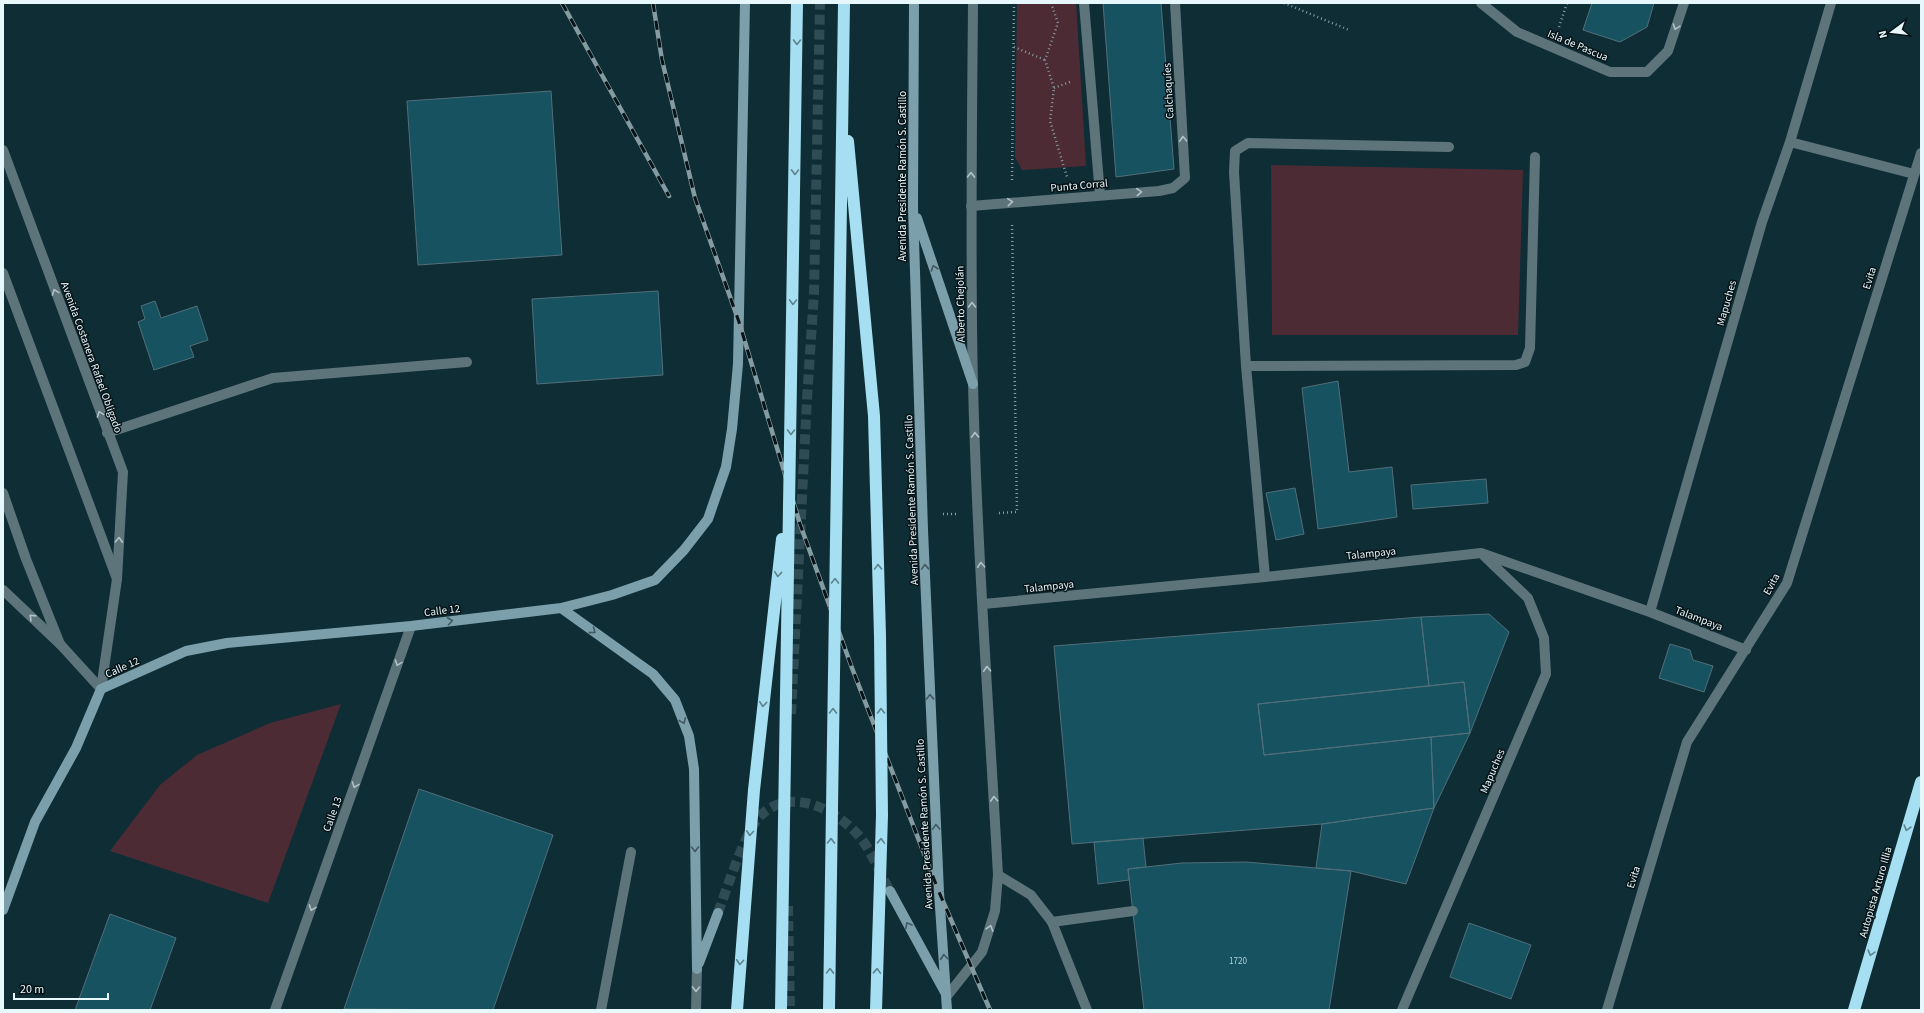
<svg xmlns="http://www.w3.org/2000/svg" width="1924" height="1013" font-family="'Source Sans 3',sans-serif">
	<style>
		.green { fill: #4d2b35 }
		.building { fill: #175261; stroke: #516f79 }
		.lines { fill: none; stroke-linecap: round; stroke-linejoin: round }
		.secondary-tunnel { stroke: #2f4b53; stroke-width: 10; stroke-dasharray: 10 5; stroke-linecap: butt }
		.path { stroke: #859ca2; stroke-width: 2.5; stroke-dasharray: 1 3; stroke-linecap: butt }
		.service { stroke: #5e747b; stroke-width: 10 }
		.minor { stroke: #5e747b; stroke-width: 10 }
		.tertiary { stroke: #5e747b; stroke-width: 10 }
		.secondary { stroke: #7b9fab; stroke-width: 10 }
		.motorway { stroke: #a5dff1; stroke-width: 12 }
		.rail-casing { stroke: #849ba1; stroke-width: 4.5 }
		.rail { stroke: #071317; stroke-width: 3; stroke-dasharray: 9; stroke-linecap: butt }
		.motorway-bridge { stroke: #a5dff1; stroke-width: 12 }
		.oneway { stroke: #b0c3c9 }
		.oneway2 { stroke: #5e838f }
		.oneway3 { stroke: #415961 }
		.labels { text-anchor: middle; stroke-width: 3; stroke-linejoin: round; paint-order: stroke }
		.number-label { font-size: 9px; fill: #b3ced6 }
		.street-label { font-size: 11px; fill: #e7f8fd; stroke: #071317 }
	</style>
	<rect width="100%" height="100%" fill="#0f2d35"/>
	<path class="green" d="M 1017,3 L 1076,3 L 1086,166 L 1022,170 L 1015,157 Z
		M 1271,165 L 1523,170 L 1518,335 L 1272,335 Z
		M 341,704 L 268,903 L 110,851 L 160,785 L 197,755 L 270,723 Z"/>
	<path class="building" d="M 1103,3 L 1161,3 L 1174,169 L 1116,177 Z
		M 1592,3 L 1654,3 L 1647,27 L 1620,42 L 1583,30 Z
		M 551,91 L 562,255 L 418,265 L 407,101 Z
		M 658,291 L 663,375 L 537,384 L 532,299 Z
		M 155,301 L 161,318 L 197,306 L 208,340 L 190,346 L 194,357 L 154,370 L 138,322 L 145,319 L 141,306 Z
		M 1338,381 L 1349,472 L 1392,467 L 1397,517 L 1318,529 L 1302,388 Z
		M 1486,479 L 1488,503 L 1413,509 L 1411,485 Z
		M 1295,488 L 1304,534 L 1276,540 L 1266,493 Z
		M 1489,614 L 1509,632 L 1470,733 L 1464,682 L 1429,686 L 1421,617 Z
		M 1421,617 L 1429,686 L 1258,704 L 1264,755 L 1431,737 L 1434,808 L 1322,824 L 1072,844 L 1054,646 Z
		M 1670,644 L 1690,650 L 1693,660 L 1713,666 L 1704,692 L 1659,678 Z
		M 1464,682 L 1470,733 L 1264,755 L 1258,704 Z
		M 1470,733 L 1434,808 L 1431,737 Z
		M 419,789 L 553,835 L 493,1010 L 344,1009 Z
		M 1434,808 L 1406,884 L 1351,871 L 1316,868 L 1322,824 Z
		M 1143,838 L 1146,867 L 1128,869 L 1129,880 L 1098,884 L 1094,842 Z
		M 1246,862 L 1351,871 L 1329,1010 L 1144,1010 L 1128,869 L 1182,863 Z
		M 110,914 L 176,938 L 150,1010 L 75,1010 Z
		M 1469,923 L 1531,945 L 1511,999 L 1450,977 Z"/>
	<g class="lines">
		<path class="secondary-tunnel" d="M 791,714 L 807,399 L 814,293 L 820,3
			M 788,906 L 790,1010
			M 718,913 C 726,891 746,829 761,815 C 792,786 837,810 860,837 C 872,852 880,874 890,891"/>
		<path class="path" d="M 1051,3 L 1058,23 L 1045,60 L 1054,88 L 1050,121 L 1067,177
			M 1284,3 L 1349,30
			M 1559,27 L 1567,3
			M 1014,47 L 1045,60
			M 1054,88 L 1070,82
			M 1012,180 L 1014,3
			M 999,513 L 1017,512 L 1012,223
			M 943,514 L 956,514"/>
		<path class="service" d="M 1084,3 L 1100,195
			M 3,150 L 123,472 L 117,579
			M 1246,366 L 1516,365 L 1525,362 L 1530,348 L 1535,157
			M 107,433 L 273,378 L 467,362
			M 1265,577 L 1246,366 L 1234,172 L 1235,151 L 1248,143 L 1449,147
			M 3,590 L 60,644
			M 1052,922 L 1133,911
			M 601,1010 L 631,852"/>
		<path class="minor" d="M 1481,3 L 1517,32 L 1610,72 L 1647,72 L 1668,51 L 1684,3
			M 1790,142 L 1914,174
			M 971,206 L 1159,191 L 1173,188 L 1185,178 L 1175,3
			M 3,273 L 117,579 L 101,689
			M 3,493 L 26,559 L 60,644 L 101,689
			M 983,604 L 1265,577 L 1481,553 L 1650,612 L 1746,650
			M 1650,612 L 1762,222 L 1790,142 L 1831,3
			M 998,875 L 1031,895 L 1052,922 L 1087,1010
			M 275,1010 L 411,626
			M 696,1010 L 697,969
			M 1402,1010 L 1546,674 L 1544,638 L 1528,598 L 1484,556
			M 1607,1010 L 1687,742 L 1787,583 L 1921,153"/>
		<path class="tertiary" d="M 947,996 L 982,952 L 995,911 L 998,875 C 989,712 977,548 973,384 C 970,257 972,130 973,3"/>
		<path class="secondary" d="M 914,3 L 913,207 L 923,530 L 939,892 L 947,1010
			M 917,218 L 973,384
			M 561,608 L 653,674 L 675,700 L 689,736 L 694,769 L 697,969
			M 890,891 L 945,992
			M 3,910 L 35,822 L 76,748 L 101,689 L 186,651 L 227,643 L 411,626 L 561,608 L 612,595 L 655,580 L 684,550 L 708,519 L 726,467 L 732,429 L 738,364 L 745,3
			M 699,963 L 718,913"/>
		<path class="motorway" d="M 1854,1010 L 1921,782"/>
		<defs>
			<path id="rail" d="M 562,3 L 669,196
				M 653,3 L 662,60 L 695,198 L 739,322 L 800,524 L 852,668 L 939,892 L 990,1010"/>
		</defs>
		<use href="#rail" class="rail-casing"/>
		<use href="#rail" class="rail"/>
		<path class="motorway-bridge" d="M 848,141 L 874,416 L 880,636 L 882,815 L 876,1010
			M 737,1010 L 754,790 L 782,539
			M 781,1010 L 797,3
			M 829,1010 L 844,3"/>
	</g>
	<defs><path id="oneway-chevron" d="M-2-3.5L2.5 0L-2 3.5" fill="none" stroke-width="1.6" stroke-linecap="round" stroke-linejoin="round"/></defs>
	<g class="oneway">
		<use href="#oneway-chevron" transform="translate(1676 27) rotate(108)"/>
		<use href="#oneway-chevron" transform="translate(1183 139) rotate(-93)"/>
		<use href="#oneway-chevron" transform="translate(971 175) rotate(-89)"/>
		<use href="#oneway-chevron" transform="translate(1139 192) rotate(-4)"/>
		<use href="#oneway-chevron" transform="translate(1010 202) rotate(-5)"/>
		<use href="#oneway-chevron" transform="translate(55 292) rotate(-110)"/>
		<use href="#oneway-chevron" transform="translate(972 305) rotate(-91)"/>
		<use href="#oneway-chevron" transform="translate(100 414) rotate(-110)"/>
		<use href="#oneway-chevron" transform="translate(975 435) rotate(-92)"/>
		<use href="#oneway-chevron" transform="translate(119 540) rotate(-87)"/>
		<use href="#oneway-chevron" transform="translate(981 565) rotate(-93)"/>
		<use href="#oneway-chevron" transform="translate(32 617) rotate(-136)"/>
		<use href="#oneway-chevron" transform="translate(398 663) rotate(110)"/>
		<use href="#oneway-chevron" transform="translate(987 669) rotate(-93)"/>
		<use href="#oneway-chevron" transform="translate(355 785) rotate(110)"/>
		<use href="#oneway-chevron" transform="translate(994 799) rotate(-93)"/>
		<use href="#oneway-chevron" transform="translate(312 908) rotate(110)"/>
		<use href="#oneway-chevron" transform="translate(990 928) rotate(-73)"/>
		<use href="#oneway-chevron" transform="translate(696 989) rotate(91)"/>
	</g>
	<g class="oneway2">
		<use href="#oneway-chevron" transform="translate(797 42) rotate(91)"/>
		<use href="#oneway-chevron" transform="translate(795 172) rotate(91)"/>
		<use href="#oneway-chevron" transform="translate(793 302) rotate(91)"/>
		<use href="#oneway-chevron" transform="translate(791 432) rotate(91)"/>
		<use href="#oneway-chevron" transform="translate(878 567) rotate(-92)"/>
		<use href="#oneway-chevron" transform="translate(778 574) rotate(96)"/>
		<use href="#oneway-chevron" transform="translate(835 581) rotate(-89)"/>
		<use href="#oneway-chevron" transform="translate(763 704) rotate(96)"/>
		<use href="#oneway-chevron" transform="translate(833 711) rotate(-89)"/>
		<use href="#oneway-chevron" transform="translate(881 711) rotate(-91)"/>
		<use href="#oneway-chevron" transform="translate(1907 828) rotate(106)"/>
		<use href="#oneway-chevron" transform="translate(750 833) rotate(94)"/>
		<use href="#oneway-chevron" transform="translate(831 841) rotate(-89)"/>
		<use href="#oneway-chevron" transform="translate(881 841) rotate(-88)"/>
		<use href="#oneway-chevron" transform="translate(1871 953) rotate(106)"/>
		<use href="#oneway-chevron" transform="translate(740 962) rotate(94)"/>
		<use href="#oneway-chevron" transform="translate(830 971) rotate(-89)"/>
		<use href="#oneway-chevron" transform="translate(877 971) rotate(-88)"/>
	</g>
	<g class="oneway3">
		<use href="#oneway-chevron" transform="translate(934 268) rotate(-109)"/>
		<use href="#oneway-chevron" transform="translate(925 567) rotate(-92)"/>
		<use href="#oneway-chevron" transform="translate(450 621) rotate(-7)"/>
		<use href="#oneway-chevron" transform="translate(593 631) rotate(37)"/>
		<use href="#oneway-chevron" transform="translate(930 697) rotate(-92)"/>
		<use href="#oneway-chevron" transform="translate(683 721) rotate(68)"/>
		<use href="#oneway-chevron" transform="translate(936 827) rotate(-92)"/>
		<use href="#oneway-chevron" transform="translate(695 849) rotate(89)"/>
		<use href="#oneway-chevron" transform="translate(908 925) rotate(-119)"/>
		<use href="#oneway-chevron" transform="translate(944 957) rotate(-95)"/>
	</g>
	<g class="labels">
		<g class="number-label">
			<text x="1238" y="964">1720</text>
		</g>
		<g class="street-label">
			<text transform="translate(1578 45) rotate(23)" y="4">Isla de Pascua</text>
			<text transform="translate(1168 91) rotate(-93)" y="4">Calchaquíes</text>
			<text transform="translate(902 176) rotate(-90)" y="4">Avenida Presidente Ramón S. Castillo</text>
			<text transform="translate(1079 185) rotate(-5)" y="4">Punta Corral</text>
			<text transform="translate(1869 278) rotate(-73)" y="4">Evita</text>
			<text transform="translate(1726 303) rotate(-74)" y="4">Mapuches</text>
			<text transform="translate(960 304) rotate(-91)" y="4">Alberto Chejolán</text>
			<text transform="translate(92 357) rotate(70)" y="4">Avenida Costanera Rafael Obligado</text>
			<text transform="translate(911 500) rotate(-92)" y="4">Avenida Presidente Ramón S. Castillo</text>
			<text transform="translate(1371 553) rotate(-6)" y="4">Talampaya</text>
			<text transform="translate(1771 584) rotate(-62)" y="4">Evita</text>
			<text transform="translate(1049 586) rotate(-6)" y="4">Talampaya</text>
			<text transform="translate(442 610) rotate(-7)" y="4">Calle 12</text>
			<text transform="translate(1699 618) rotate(21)" y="4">Talampaya</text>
			<text transform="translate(122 667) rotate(-24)" y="4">Calle 12</text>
			<text transform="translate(1492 771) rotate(-67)" y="4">Mapuches</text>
			<text transform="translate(332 814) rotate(-70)" y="4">Calle 13</text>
			<text transform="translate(924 824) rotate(-93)" y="4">Avenida Presidente Ramón S. Castillo</text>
			<text transform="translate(1633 877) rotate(-73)" y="4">Evita</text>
			<text transform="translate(1875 892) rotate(-74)" y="4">Autopista Arturo Illia</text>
		</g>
	</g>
	<rect width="1924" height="1013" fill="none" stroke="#e7f8fd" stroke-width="8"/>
	<g transform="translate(1892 32) rotate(255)" stroke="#071317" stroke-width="3" paint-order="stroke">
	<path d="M0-3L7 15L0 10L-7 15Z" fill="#e7f8fd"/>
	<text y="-6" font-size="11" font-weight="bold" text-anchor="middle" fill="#e7f8fd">N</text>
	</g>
	<path d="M14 993v6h94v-6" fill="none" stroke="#e7f8fd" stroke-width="2"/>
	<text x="20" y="993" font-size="12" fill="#e7f8fd" stroke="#071317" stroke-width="3" paint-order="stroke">20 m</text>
</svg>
